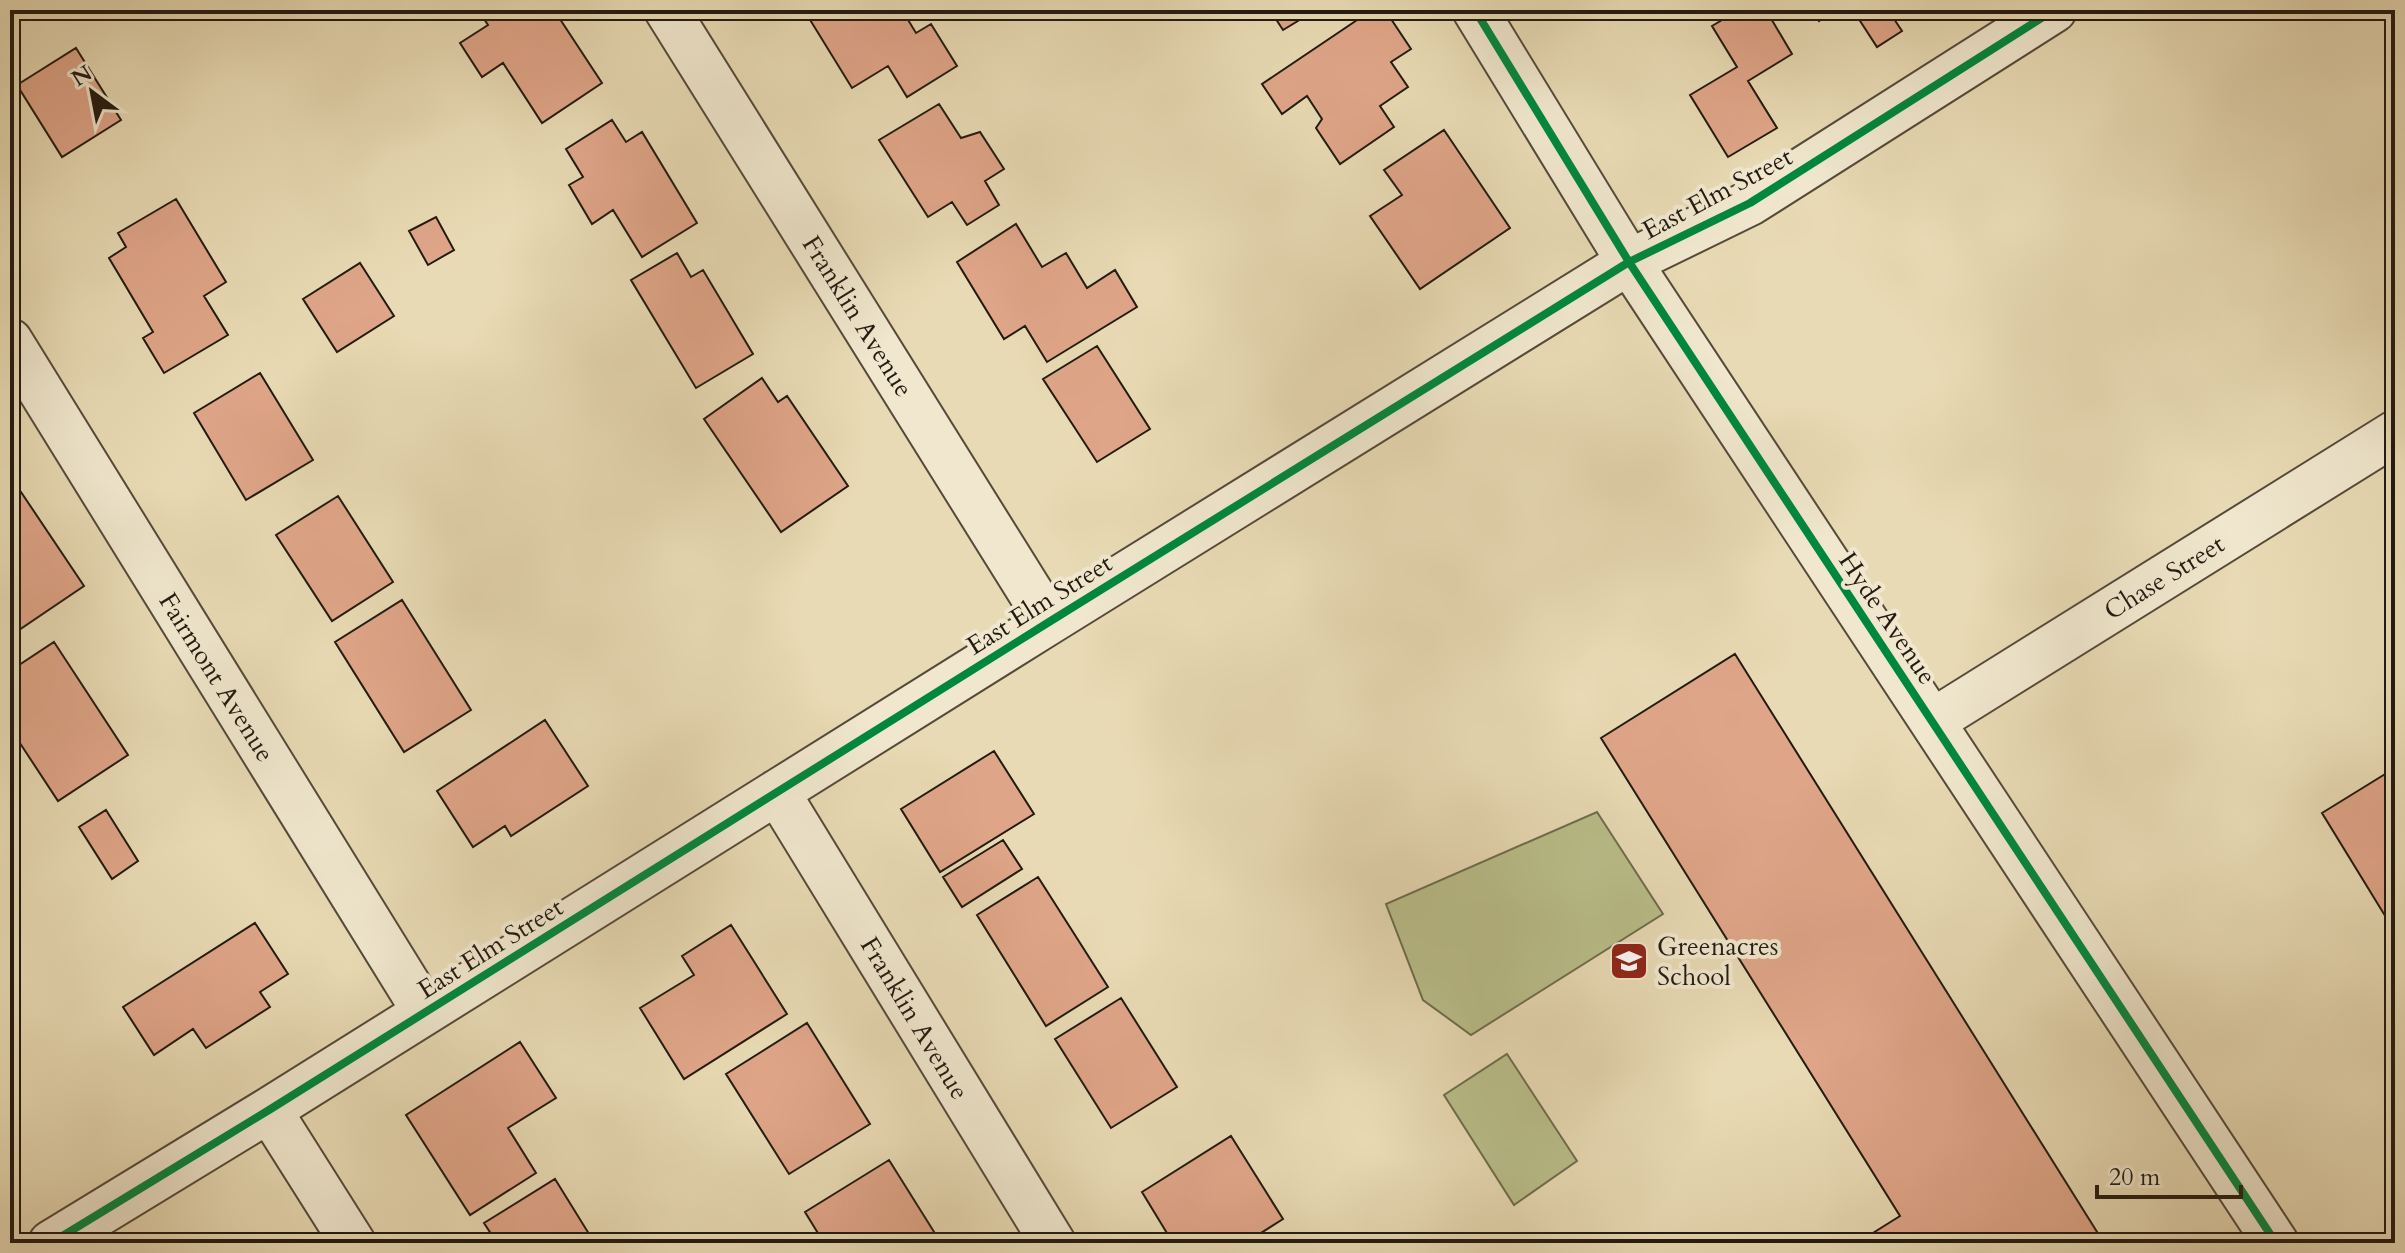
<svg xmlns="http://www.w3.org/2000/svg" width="2405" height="1253" font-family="Cardo,serif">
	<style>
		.green { fill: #b9be8a; stroke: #6e6c4e; stroke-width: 2 }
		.building { fill: #dfa588; stroke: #221a11; stroke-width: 2 }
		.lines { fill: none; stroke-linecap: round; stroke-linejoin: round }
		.minor-casing { stroke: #544a3a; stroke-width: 48 }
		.minor { stroke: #f0e7ce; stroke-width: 44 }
		.cycleway-casing { stroke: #f0e7ce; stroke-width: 13 }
		.cycleway { stroke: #00873e; stroke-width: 8 }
		.labels { text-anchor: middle; stroke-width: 8; stroke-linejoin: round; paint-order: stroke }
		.street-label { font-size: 26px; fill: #221a11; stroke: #f0e7ce }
		.poi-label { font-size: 26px; fill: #221a11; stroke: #f0e7ce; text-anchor: start }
	</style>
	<rect width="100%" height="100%" fill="#e8dab4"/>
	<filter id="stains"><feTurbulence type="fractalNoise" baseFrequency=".0025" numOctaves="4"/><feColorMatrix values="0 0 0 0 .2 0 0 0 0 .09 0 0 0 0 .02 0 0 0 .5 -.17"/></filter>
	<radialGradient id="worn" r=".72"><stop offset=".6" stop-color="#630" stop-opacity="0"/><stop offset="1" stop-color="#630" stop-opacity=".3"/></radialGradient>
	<path class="green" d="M 1597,812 L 1663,914 L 1471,1035 L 1423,1000 L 1386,904 Z
		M 1507,1054 L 1577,1161 L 1514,1205 L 1444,1095 Z"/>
	<path class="building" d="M 10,10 L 35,10 L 10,25 Z
		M 478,10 L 554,10 L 602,83 L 542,123 L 503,63 L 482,77 L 460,43 L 488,25 Z
		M 804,10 L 902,10 L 916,33 L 931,24 L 957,66 L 907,97 L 888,66 L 852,88 Z
		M 1270,10 L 1316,10 L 1283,30 Z
		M 1372,10 L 1385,10 L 1411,49 L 1391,62 L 1408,87 L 1380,106 L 1394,127 L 1340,164 L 1316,128 L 1322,119 L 1307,96 L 1282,114 L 1262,84 Z
		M 1739,10 L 1766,10 L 1792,54 L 1748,81 L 1777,128 L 1728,157 L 1690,95 L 1737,67 L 1712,26 Z
		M 1812,10 L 1835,10 L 1819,21 Z
		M 1853,10 L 1888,10 L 1902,31 L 1877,47 Z
		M 76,48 L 121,120 L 62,157 L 17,85 Z
		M 939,104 L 961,138 L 980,132 L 1004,169 L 985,181 L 999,205 L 967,225 L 952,202 L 928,217 L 879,140 Z
		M 612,120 L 626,142 L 642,132 L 697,223 L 642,257 L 613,210 L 592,224 L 569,185 L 583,177 L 566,149 Z
		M 1444,130 L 1510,228 L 1420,289 L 1370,216 L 1402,195 L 1384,170 Z
		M 176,199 L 226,282 L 204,296 L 228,335 L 164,373 L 143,338 L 153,332 L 109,258 L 126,247 L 118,233 Z
		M 436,217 L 454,250 L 428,265 L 409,231 Z
		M 1016,224 L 1042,267 L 1066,253 L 1087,288 L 1115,270 L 1137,307 L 1047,362 L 1025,326 L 1004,339 L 957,262 Z
		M 677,253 L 691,277 L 703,270 L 753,354 L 696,388 L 631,280 Z
		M 360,263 L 394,316 L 337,352 L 303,299 Z
		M 1097,346 L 1150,429 L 1097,462 L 1043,379 Z
		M 260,373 L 313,460 L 246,500 L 194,413 Z
		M 762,378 L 778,402 L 787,396 L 848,486 L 781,532 L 704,419 Z
		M 21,492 L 84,586 L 10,636 L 10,499 Z
		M 338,496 L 393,582 L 332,621 L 276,535 Z
		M 402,600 L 471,710 L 404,752 L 335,642 Z
		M 54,642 L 128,755 L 58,801 L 10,728 L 10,671 Z
		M 1735,654 L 2104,1243 L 1857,1243 L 1900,1216 L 1601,738 Z
		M 545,720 L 588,786 L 511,836 L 505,826 L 473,847 L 437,791 Z
		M 994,751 L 1034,814 L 940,872 L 901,809 Z
		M 2395,768 L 2395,932 L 2322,813 Z
		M 106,810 L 138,861 L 112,879 L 79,827 Z
		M 1003,840 L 1022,869 L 962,907 L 943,877 Z
		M 1038,877 L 1108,987 L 1046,1026 L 977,915 Z
		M 255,923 L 288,974 L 260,992 L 270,1007 L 206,1048 L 193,1029 L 154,1055 L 123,1007 Z
		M 731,925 L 787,1014 L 684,1079 L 640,1008 L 694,975 L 682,956 Z
		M 1121,998 L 1177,1087 L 1111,1128 L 1055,1039 Z
		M 807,1023 L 870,1124 L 789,1174 L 726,1074 Z
		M 520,1042 L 556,1098 L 508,1128 L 536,1173 L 470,1215 L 406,1115 Z
		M 1231,1136 L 1283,1219 L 1245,1243 L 1173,1243 L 1142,1192 Z
		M 889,1160 L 941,1243 L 824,1243 L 805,1212 Z
		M 555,1179 L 594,1242 L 608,1234 L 614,1243 L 497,1243 L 484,1223 Z"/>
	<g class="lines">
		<defs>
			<path id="minor" d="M 667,10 L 1049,622
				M 1475,10 L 1629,262 L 2276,1243
				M 10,341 L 425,1012
				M 1933,721 L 2395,433
				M 777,792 L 1053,1243
				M 269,1110 L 353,1243
				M 51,1243 L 269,1110 L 1049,622 L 1629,262 L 1750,203 L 2054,10"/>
		</defs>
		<use href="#minor" class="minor-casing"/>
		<use href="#minor" class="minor"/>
		<defs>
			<path id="cycleway" d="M 1475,10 L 1629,262 L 2276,1243
				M 51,1243 L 269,1110 L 1049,622 L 1629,262 L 1750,203 L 2054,10"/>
		</defs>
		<use href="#cycleway" class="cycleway-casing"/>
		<use href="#cycleway" class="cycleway"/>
	</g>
	<defs>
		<symbol id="school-square" viewBox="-11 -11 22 22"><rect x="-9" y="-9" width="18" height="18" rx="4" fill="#8f2418" stroke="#f0e7ce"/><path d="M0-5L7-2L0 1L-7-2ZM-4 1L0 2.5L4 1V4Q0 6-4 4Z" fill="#fff"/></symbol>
	</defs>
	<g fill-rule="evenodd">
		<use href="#school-square" x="1607" y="939" width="44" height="44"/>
	</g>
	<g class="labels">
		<g class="street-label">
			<text transform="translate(1717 193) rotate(-28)" y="9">East Elm Street</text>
			<text transform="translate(858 316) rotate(58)" y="9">Franklin Avenue</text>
			<text transform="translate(2164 577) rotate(-32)" y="9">Chase Street</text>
			<text transform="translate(1039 604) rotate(-32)" y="9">East Elm Street</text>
			<text transform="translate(1888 618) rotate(56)" y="9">Hyde Avenue</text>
			<text transform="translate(217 677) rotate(58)" y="9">Fairmont Avenue</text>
			<text transform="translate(490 948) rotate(-32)" y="9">East Elm Street</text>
			<text transform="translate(915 1018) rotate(59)" y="9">Franklin Avenue</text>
		</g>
		<g class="poi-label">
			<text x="1657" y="955">Greenacres<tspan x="1657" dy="30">School</tspan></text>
		</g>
	</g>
	<rect width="2405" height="1253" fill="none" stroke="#e8dab4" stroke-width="40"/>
	<rect x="12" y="12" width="2381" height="1229" fill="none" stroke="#221a11" stroke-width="4"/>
	<rect x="20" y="20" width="2365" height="1213" fill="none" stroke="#221a11" stroke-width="2"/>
	<g transform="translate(92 92) rotate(328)" stroke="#f0e7ce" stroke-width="6" paint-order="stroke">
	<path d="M0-6L14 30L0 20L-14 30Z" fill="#221a11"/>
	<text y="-12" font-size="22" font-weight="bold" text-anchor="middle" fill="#221a11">N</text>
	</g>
	<path d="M2097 1185v12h144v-12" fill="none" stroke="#221a11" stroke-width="4"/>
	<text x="2109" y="1185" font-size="24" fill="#221a11" stroke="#f0e7ce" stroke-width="6" paint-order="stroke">20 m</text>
	<rect width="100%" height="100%" filter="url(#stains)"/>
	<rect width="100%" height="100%" fill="url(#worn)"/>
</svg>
